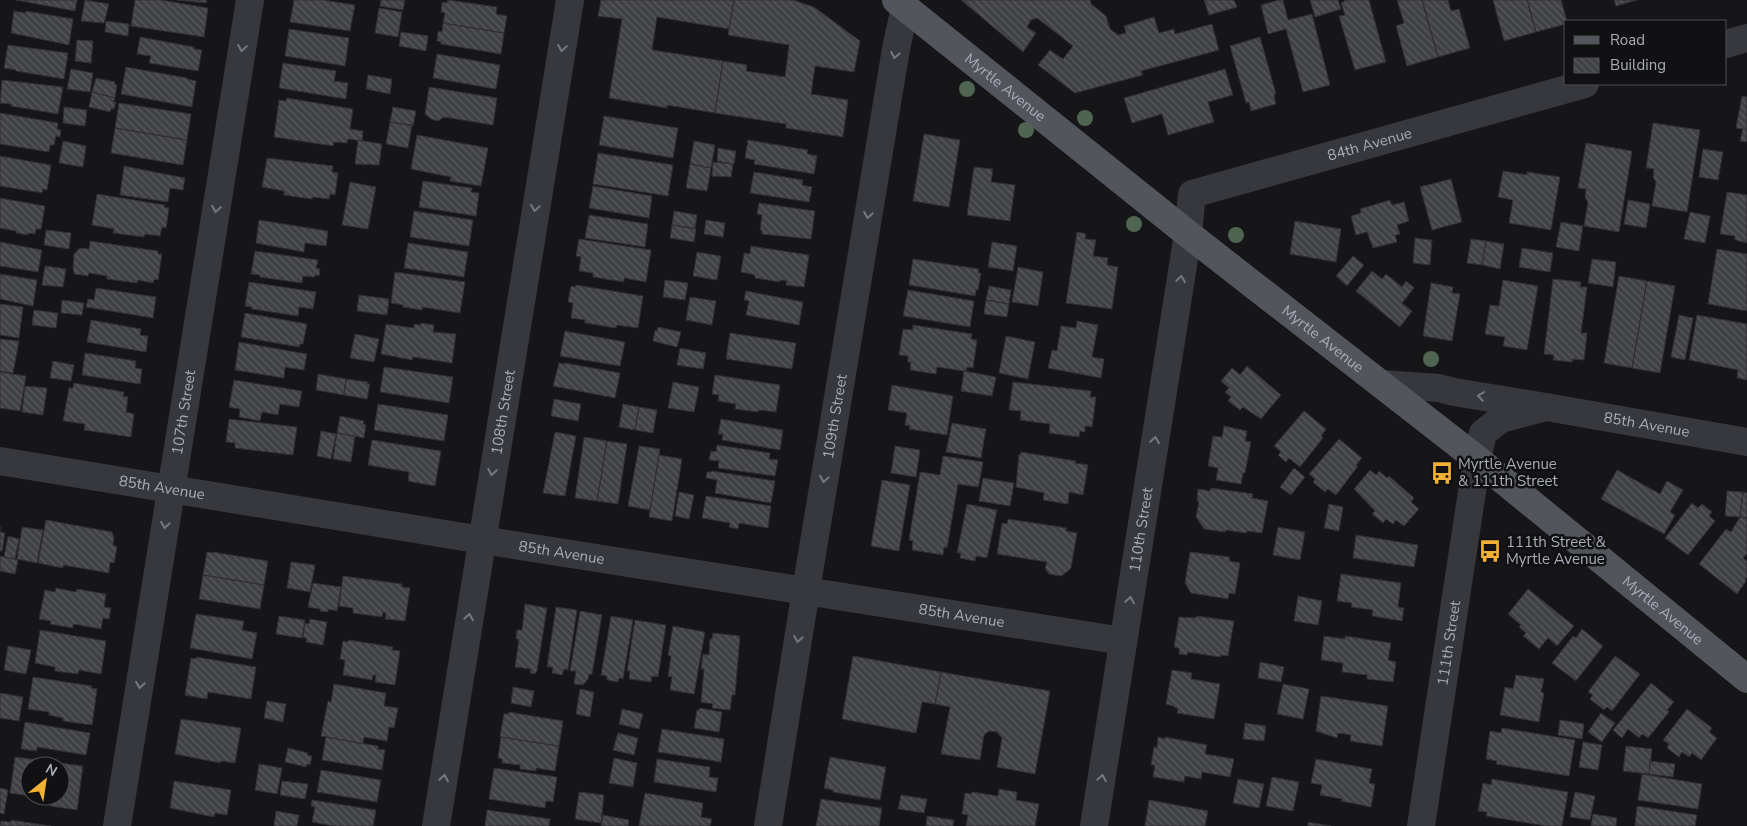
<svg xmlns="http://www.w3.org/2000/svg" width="1747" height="826" font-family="'Nunito Sans',sans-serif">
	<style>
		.building { fill: url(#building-back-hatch); stroke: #303034 }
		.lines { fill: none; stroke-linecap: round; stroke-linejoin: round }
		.minor { stroke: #37383d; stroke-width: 28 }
		.major { stroke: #53555c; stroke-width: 28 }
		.tree { fill: #506452 }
		.oneway { stroke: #757881 }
		.labels { text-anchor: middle; stroke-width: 5; stroke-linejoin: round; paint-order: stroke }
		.street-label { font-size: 15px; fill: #a8adb8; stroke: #111113 }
		.poi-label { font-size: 15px; fill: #a8adb8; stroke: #111113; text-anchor: start }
	</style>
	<defs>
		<pattern id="building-back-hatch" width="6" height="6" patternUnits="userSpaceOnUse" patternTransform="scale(1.25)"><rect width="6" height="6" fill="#404145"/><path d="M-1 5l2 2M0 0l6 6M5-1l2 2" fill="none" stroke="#595a5e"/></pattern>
	</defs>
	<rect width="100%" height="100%" fill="#161618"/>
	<path class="building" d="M 16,0 L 77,0 L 75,11 Z
		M 85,0 L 109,4 L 104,23 L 81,21 Z
		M 135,0 L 161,0 L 208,8 L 204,37 L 131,26 Z
		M 177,0 L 207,0 L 206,3 Z
		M 294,0 L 323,0 L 355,5 L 350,31 L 290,22 Z
		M 381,0 L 405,0 L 403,10 L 380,6 Z
		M 448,0 L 497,7 L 496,14 L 507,16 L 504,33 L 443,23 L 445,13 L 441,12 L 442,2 L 447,3 Z
		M 601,0 L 734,0 L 729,29 L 657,17 L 652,50 L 723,61 L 715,113 L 667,105 L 667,108 L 609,98 L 622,19 L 598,16 Z
		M 734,0 L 793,0 L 814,7 L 860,41 L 854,72 L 815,66 L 811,94 L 848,100 L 843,137 L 786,128 L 786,124 L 715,113 L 723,61 L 747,65 L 746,71 L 785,77 L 789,45 L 728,35 Z
		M 961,0 L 1090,0 L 1091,4 L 1106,16 L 1110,29 L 1118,35 L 1126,33 L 1124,26 L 1154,17 L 1159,33 L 1174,29 L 1175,34 L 1212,24 L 1219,50 L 1141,71 L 1143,75 L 1075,93 L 1038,65 L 1050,50 L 1063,59 L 1073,46 L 1037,18 L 1031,20 L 1027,27 L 1036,33 L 1023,52 Z
		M 1204,0 L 1234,0 L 1237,7 L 1209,15 Z
		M 1279,0 L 1283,0 L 1288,20 L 1312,14 L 1330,85 L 1303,92 L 1286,29 L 1268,34 L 1261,5 Z
		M 1310,0 L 1338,0 L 1341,9 L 1315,17 Z
		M 1344,0 L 1369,0 L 1386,62 L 1355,70 L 1339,16 L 1345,15 L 1341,3 L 1345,1 Z
		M 1397,0 L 1422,0 L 1438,57 L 1407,66 L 1396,26 L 1404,23 Z
		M 1422,0 L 1448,0 L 1451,11 L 1459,9 L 1470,48 L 1438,57 Z
		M 1493,0 L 1527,0 L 1536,32 L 1504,41 Z
		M 1527,0 L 1561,0 L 1567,21 L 1566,24 L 1536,32 Z
		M 1614,0 L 1637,0 L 1616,6 Z
		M 379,8 L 402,12 L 398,37 L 375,33 Z
		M 14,11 L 26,13 L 26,11 L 73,19 L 69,45 L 11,33 Z
		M 106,21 L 129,24 L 128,36 L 105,32 Z
		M 443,23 L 504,33 L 501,54 L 441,44 L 441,42 L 437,41 L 438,31 L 442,32 Z
		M 289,29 L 349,38 L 345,66 L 285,56 Z
		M 401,32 L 428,36 L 426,51 L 399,46 Z
		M 140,37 L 194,47 L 194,49 L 202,50 L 198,71 L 149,63 L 151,56 L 137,54 Z
		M 1260,37 L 1276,94 L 1274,95 L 1276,104 L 1251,111 L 1249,102 L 1246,103 L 1230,46 Z
		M 77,40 L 93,41 L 91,63 L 75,61 Z
		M 8,45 L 68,53 L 64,79 L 16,71 L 16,70 L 4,68 Z
		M 437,54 L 500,65 L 496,89 L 433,78 Z
		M 283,63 L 336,71 L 334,81 L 348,83 L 346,99 L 279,88 Z
		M 126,67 L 187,78 L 187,79 L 196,81 L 192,107 L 121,94 Z
		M 71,69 L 93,73 L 90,92 L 67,89 Z
		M 1225,69 L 1233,95 L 1208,102 L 1214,122 L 1168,135 L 1162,114 L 1132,123 L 1124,98 Z
		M 368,75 L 392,79 L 390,94 L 366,89 Z
		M 96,78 L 115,82 L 114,84 L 117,85 L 115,98 L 92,92 Z
		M 2,80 L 63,87 L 58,114 L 11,106 L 11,104 L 0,103 Z
		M 429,87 L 497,98 L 493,125 L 444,117 L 438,121 L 431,119 L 425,114 Z
		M 92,92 L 115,98 L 113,102 L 116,102 L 114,109 L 111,109 L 110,112 L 89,107 Z
		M 1742,96 L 1747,97 L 1747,142 L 1740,141 L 1743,129 L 1736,128 Z
		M 287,98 L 353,109 L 350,129 L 363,131 L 362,141 L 348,139 L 347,143 L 334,142 L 333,146 L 274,137 L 279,100 L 286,101 Z
		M 119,103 L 191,114 L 187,140 L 115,128 Z
		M 64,107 L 87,110 L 85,126 L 63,123 Z
		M 393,107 L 416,111 L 413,126 L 390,122 Z
		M 0,113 L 58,123 L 57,129 L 61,130 L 60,137 L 56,136 L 54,145 L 50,145 L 49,152 L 0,144 Z
		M 604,116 L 678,128 L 673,158 L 599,145 Z
		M 390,122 L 412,125 L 408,148 L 386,144 Z
		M 1653,123 L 1700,130 L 1687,212 L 1652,206 L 1656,182 L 1653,177 L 1654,169 L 1646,168 Z
		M 115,128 L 187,140 L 183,165 L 111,153 Z
		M 924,134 L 960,140 L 949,207 L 913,201 Z
		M 417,135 L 488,148 L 481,186 L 450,181 L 451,177 L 411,169 Z
		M 358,140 L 382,144 L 379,165 L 355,164 Z
		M 748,140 L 808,150 L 807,154 L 817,156 L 814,174 L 754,164 L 755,160 L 745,158 Z
		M 63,141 L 86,146 L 83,167 L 59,163 Z
		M 694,141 L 715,145 L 711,168 L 690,164 Z
		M 1586,143 L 1632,151 L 1619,232 L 1584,226 L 1588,202 L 1585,197 L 1586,189 L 1578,188 Z
		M 718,148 L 736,151 L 734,164 L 717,161 Z
		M 1703,149 L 1723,152 L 1718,180 L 1699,177 Z
		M 598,153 L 673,165 L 668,196 L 593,184 Z
		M 0,156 L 51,165 L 47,190 L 43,189 L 42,193 L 0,186 Z
		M 267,158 L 333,166 L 332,172 L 338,173 L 335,195 L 330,194 L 329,199 L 313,197 L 312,199 L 284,195 L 284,191 L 262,187 Z
		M 713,162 L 733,164 L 731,177 L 712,176 Z
		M 690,164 L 711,168 L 707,191 L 686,188 Z
		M 124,166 L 185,178 L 183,190 L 170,188 L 168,202 L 120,195 Z
		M 974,167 L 993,169 L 991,182 L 1015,185 L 1010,221 L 967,215 Z
		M 1503,171 L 1527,175 L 1527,172 L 1560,177 L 1551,230 L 1509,223 L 1513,200 L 1498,197 Z
		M 754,172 L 803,180 L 802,185 L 812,187 L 809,202 L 750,193 Z
		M 1451,179 L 1462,222 L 1432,230 L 1420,187 Z
		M 423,181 L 472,188 L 471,192 L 479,193 L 476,216 L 419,207 Z
		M 350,182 L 376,187 L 368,229 L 342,225 Z
		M 593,186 L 652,196 L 649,218 L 589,208 Z
		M 1727,192 L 1747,195 L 1747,243 L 1735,240 L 1735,236 L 1720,234 Z
		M 97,194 L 165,205 L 164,207 L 169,208 L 166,228 L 162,227 L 160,236 L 145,234 L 144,237 L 113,233 L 114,229 L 92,225 Z
		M 0,198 L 45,206 L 41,229 L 36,229 L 35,234 L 28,233 L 28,235 L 16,233 L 16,231 L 0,228 Z
		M 1390,200 L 1392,205 L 1404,202 L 1409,221 L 1397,225 L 1400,234 L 1395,235 L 1397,242 L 1373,248 L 1367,232 L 1356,235 L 1351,216 L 1361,213 L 1360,209 Z
		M 1628,200 L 1650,204 L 1646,228 L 1624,224 Z
		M 759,203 L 815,211 L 811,239 L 762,234 L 762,230 L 760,230 L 762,215 L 757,214 Z
		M 414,211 L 473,220 L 469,246 L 410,237 Z
		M 674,211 L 697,215 L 695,228 L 672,225 Z
		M 1690,212 L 1710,216 L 1705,243 L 1684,239 Z
		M 589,215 L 648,224 L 645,247 L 585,238 Z
		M 259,220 L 328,231 L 326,246 L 305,243 L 304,252 L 256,243 Z
		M 706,220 L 725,223 L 723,237 L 704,234 Z
		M 1295,221 L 1341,229 L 1336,262 L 1290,254 Z
		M 1561,222 L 1583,226 L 1579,251 L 1556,247 Z
		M 672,225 L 696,229 L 694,242 L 670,238 Z
		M 46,230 L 71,233 L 69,249 L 44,245 Z
		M 1077,232 L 1086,234 L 1085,239 L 1096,240 L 1093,256 L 1108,258 L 1107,265 L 1118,267 L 1112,309 L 1066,303 Z
		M 1415,238 L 1432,240 L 1430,265 L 1413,263 Z
		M 579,239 L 651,250 L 646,282 L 624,278 L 624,282 L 593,277 L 593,273 L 579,271 L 581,257 L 576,256 Z
		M 1471,239 L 1486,241 L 1482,265 L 1467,263 Z
		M 90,241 L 158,251 L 158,254 L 162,254 L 158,280 L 154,279 L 153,283 L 138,280 L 137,283 L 107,279 L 107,276 L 89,273 L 88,276 L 74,274 L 73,268 L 74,254 L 80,248 L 89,249 Z
		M 1486,241 L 1504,244 L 1500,269 L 1482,265 Z
		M 0,242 L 42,250 L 38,272 L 0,266 Z
		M 992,242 L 1017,246 L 1013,271 L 988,267 Z
		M 408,243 L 468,252 L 464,277 L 404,268 Z
		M 751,246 L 809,255 L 804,287 L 786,285 L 787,281 L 780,280 L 780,282 L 755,278 L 755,275 L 741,272 L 744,253 L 750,254 Z
		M 1522,248 L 1553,253 L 1550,272 L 1519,267 Z
		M 1717,249 L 1747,254 L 1747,311 L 1708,304 Z
		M 255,251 L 318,260 L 316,268 L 320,269 L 319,276 L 315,275 L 315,277 L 303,276 L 302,283 L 260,277 L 260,275 L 251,274 Z
		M 697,252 L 721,256 L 717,280 L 693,276 Z
		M 1353,256 L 1364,265 L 1347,286 L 1336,276 Z
		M 913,259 L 979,269 L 978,273 L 981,273 L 978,290 L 976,290 L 975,296 L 909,285 Z
		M 1592,259 L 1616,262 L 1613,287 L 1588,283 Z
		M 45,266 L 66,269 L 63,287 L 42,285 Z
		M 1018,267 L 1043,272 L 1038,306 L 1012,302 Z
		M 1372,271 L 1382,279 L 1386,274 L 1402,287 L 1406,281 L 1414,288 L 1402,303 L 1412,311 L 1400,327 L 1356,291 Z
		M 395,272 L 465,282 L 460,313 L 422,307 L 422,310 L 403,307 L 403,305 L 391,303 Z
		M 0,274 L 37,280 L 33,306 L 0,299 Z
		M 1619,276 L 1647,281 L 1632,368 L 1604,363 Z
		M 1553,279 L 1581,282 L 1580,287 L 1587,287 L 1581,333 L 1587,333 L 1584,360 L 1573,359 L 1572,362 L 1553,360 L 1554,355 L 1544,354 Z
		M 665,280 L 688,283 L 685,300 L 663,297 Z
		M 1503,280 L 1538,286 L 1527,350 L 1503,346 L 1505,337 L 1485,334 L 1490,305 L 1499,306 Z
		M 1647,281 L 1675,286 L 1660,373 L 1632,368 Z
		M 249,282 L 316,292 L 313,309 L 299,307 L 298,316 L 252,309 L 252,307 L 245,306 Z
		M 1431,283 L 1453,287 L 1452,293 L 1460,294 L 1452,341 L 1423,336 Z
		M 576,285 L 643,296 L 638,328 L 617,325 L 616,328 L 585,323 L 585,320 L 571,318 L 573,303 L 568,302 L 571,286 L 575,287 Z
		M 989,286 L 1011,290 L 1009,304 L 986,300 Z
		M 96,288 L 156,297 L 153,318 L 86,307 L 88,299 L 94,300 Z
		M 908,290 L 974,301 L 970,327 L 903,316 Z
		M 746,291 L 803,302 L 799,325 L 746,315 L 749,301 L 744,300 Z
		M 359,295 L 389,299 L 387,315 L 357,311 Z
		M 690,297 L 716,301 L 712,325 L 686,320 Z
		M 62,300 L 84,303 L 82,315 L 61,313 Z
		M 986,300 L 1009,304 L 1007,317 L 984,314 Z
		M 0,304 L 23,307 L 19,338 L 0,335 Z
		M 34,310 L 58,313 L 56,328 L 32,325 Z
		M 245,313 L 307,324 L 303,344 L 300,344 L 299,347 L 241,337 Z
		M 1679,315 L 1693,318 L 1685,360 L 1671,357 Z
		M 1697,315 L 1747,324 L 1747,380 L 1737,378 L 1738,370 L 1689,360 Z
		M 91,320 L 141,329 L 140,335 L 148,336 L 146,352 L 87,342 Z
		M 1077,321 L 1098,325 L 1092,357 L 1104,359 L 1101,378 L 1048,368 L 1052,350 L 1057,351 L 1061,326 L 1076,328 Z
		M 421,323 L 434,325 L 433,332 L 456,334 L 452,363 L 413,357 L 412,360 L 381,354 L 386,324 L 414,328 L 414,324 L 421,325 Z
		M 913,325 L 972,334 L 971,339 L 977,340 L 973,368 L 967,367 L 966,371 L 964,371 L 937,367 L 936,374 L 910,370 L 911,362 L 908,362 L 908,356 L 899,355 L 903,329 L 913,330 Z
		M 658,327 L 681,332 L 677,347 L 653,341 L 655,330 L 657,331 Z
		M 565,331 L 625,342 L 620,366 L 560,356 Z
		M 730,333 L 796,343 L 792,369 L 726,359 Z
		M 355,334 L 379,339 L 374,362 L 350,358 Z
		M 1006,336 L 1035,342 L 1028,379 L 999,373 Z
		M 0,339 L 19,341 L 13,373 L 0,371 Z
		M 239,342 L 307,354 L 304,370 L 285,367 L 284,378 L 235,370 Z
		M 680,348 L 706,353 L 703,369 L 677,365 Z
		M 85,353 L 136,361 L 135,368 L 142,369 L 140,384 L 82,375 Z
		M 53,361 L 74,365 L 71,381 L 50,378 Z
		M 559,363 L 565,364 L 565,363 L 620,373 L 615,398 L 553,386 Z
		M 1247,366 L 1281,395 L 1261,419 L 1243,407 L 1240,410 L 1228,401 L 1231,397 L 1225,392 L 1229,388 L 1221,381 L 1232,368 L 1240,375 Z
		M 384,367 L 453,377 L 449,403 L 380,392 Z
		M 964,371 L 996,377 L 992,396 L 961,391 Z
		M 0,372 L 26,376 L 20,411 L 0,408 Z
		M 318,374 L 346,379 L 344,395 L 316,390 Z
		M 715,375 L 780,385 L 776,412 L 759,410 L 758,412 L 735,409 L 736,404 L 718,401 L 719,395 L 712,394 Z
		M 346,379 L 368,382 L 367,384 L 370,384 L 367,399 L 344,395 Z
		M 234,380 L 302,391 L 299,407 L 280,404 L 278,415 L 262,412 L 260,421 L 239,417 L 240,409 L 229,407 Z
		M 673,382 L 699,387 L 694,412 L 668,408 Z
		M 1013,382 L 1091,391 L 1090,397 L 1096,397 L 1092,427 L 1085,426 L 1085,432 L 1080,431 L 1079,437 L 1049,433 L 1050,424 L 1020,420 L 1021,411 L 1009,410 Z
		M 74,383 L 124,392 L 123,396 L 128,397 L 126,412 L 134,414 L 131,437 L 84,430 L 85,424 L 63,421 L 69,388 L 73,388 Z
		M 892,385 L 953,396 L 947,435 L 909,429 L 910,426 L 905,425 L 907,413 L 888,410 Z
		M 25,386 L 47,388 L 43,415 L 22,412 Z
		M 554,399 L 581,404 L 578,421 L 551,416 Z
		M 378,404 L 448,415 L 444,441 L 374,430 Z
		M 623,404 L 639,407 L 635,430 L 619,427 Z
		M 639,407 L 657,410 L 653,433 L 635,430 Z
		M 1304,411 L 1326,429 L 1321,436 L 1323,438 L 1300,467 L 1289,458 L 1286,462 L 1278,455 L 1281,452 L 1274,446 Z
		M 340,416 L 364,421 L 363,424 L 366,425 L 364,438 L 337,433 Z
		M 229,419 L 297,427 L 293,455 L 235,448 L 235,443 L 226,442 Z
		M 721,419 L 783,430 L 780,450 L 722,440 L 723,434 L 718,434 Z
		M 952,423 L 986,429 L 981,458 L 946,452 Z
		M 1224,426 L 1247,431 L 1245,441 L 1251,442 L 1245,473 L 1243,473 L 1241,484 L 1216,480 L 1218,468 L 1208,466 L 1213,436 L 1222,437 Z
		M 321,431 L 336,434 L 331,459 L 317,456 Z
		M 555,432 L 576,436 L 565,496 L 543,493 Z
		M 337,433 L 355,436 L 351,462 L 333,459 Z
		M 584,437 L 607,441 L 597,501 L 575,498 Z
		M 1339,439 L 1362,458 L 1356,465 L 1358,466 L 1336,495 L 1328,489 L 1325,492 L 1313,482 L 1315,479 L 1309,474 Z
		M 372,440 L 441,451 L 435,486 L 408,481 L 409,472 L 368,465 Z
		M 607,441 L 627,444 L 618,504 L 597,501 Z
		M 717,445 L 770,453 L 769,459 L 778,460 L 775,476 L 718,468 L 719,461 L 709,460 L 711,451 L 716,452 Z
		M 639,446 L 660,449 L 650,510 L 628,506 Z
		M 895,446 L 920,450 L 916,477 L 891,473 Z
		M 1021,452 L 1076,461 L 1075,463 L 1088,465 L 1083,495 L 1069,492 L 1068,504 L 1043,500 L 1044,493 L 1016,487 L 1019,454 L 1020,455 Z
		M 659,455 L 682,459 L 672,521 L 649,517 Z
		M 943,456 L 983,462 L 979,484 L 978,487 L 958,484 L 947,548 L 944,547 L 943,555 L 912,550 L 913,541 L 909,540 L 920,472 L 940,475 Z
		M 1294,468 L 1305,477 L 1291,495 L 1280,487 Z
		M 1370,470 L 1376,475 L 1379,471 L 1387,478 L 1389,476 L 1414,498 L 1411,502 L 1419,509 L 1404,526 L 1396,520 L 1393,524 L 1386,519 L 1383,523 L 1372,514 L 1375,511 L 1354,489 Z
		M 1617,470 L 1660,494 L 1667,481 L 1683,490 L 1670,512 L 1675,515 L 1664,534 L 1601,499 Z
		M 712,471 L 775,481 L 771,503 L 715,493 L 717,480 L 706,478 L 707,472 L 711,472 Z
		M 983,478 L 1014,483 L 1010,506 L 979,501 Z
		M 882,480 L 910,485 L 899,551 L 871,546 Z
		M 1211,488 L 1253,494 L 1252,498 L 1268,501 L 1262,533 L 1247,531 L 1246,533 L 1226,530 L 1225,532 L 1204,529 L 1196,517 L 1199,501 L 1197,501 L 1198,489 L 1210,491 Z
		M 1727,491 L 1743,492 L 1740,517 L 1725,516 Z
		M 679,492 L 694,495 L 689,519 L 675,516 Z
		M 1743,492 L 1747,493 L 1747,518 L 1740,517 Z
		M 706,496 L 771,506 L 768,528 L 739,523 L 738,529 L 729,527 L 730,523 L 702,518 Z
		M 1692,503 L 1698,508 L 1702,504 L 1712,512 L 1709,516 L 1715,521 L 1688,555 L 1665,538 Z
		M 967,504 L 997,510 L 987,558 L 976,556 L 975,561 L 960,558 L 961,553 L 957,553 Z
		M 1329,504 L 1343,507 L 1339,531 L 1324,528 Z
		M 1740,517 L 1747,518 L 1747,554 L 1743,558 L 1747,561 L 1747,577 L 1745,580 L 1746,581 L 1737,594 L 1699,564 L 1726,529 L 1731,532 Z
		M 1008,519 L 1067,528 L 1066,531 L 1077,533 L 1071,568 L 1068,571 L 1061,576 L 1049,574 L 1045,568 L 1047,562 L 997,554 L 1002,523 L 1007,524 Z
		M 46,520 L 112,532 L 114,538 L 113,545 L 117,547 L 114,563 L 110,562 L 109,573 L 63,565 L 63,568 L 38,563 Z
		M 0,526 L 0,532 L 5,533 L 2,551 L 0,551 Z
		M 22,527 L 43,530 L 37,563 L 17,559 Z
		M 1278,527 L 1305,532 L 1300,560 L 1273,555 Z
		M 1356,535 L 1418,545 L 1414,567 L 1353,558 Z
		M 8,536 L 19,539 L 15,559 L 4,557 Z
		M 207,552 L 213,553 L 213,552 L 268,561 L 264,585 L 203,575 Z
		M 1190,552 L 1230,557 L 1229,561 L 1240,563 L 1235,594 L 1229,593 L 1228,599 L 1191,593 L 1185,583 Z
		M 0,556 L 18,560 L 15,574 L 0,571 Z
		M 291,562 L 315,565 L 310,592 L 287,588 Z
		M 1341,574 L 1401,583 L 1398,607 L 1404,608 L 1402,621 L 1372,616 L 1373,610 L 1351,607 L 1352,603 L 1337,601 Z
		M 203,575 L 264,585 L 260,609 L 199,599 Z
		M 343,576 L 402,584 L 402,587 L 410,588 L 405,621 L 385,619 L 386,613 L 383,612 L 382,617 L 353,613 L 353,608 L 339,606 Z
		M 313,583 L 341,587 L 337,611 L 328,609 L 328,612 L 320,611 L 320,609 L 308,607 Z
		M 56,588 L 76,592 L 77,589 L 106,594 L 104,607 L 111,608 L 109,619 L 103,618 L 101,629 L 73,624 L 73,628 L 50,624 L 51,621 L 39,619 L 45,590 L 55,592 Z
		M 1528,589 L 1574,626 L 1557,646 L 1548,638 L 1539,649 L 1523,636 L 1526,633 L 1519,627 L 1521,625 L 1508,614 Z
		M 1298,596 L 1322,601 L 1318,625 L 1294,621 Z
		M 525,604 L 547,608 L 537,671 L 535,674 L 530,673 L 531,669 L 515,667 L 519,639 L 516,639 L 517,630 L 522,630 Z
		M 556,607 L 577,610 L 568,670 L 564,669 L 562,675 L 552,673 L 553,667 L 547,667 Z
		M 580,611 L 602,615 L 592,674 L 589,674 L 588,679 L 583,685 L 574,684 L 576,671 L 570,671 Z
		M 196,614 L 244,621 L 242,630 L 257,633 L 252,659 L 190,648 Z
		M 279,616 L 305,620 L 302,638 L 276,634 Z
		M 611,616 L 633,620 L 623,679 L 619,678 L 618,682 L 607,680 L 607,676 L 601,675 Z
		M 1196,616 L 1234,621 L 1228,656 L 1221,655 L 1220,657 L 1188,652 L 1187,655 L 1179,654 L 1179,648 L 1174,647 L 1179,617 L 1196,618 Z
		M 310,619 L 327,622 L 323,645 L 306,642 L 307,638 L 303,638 L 305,623 L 309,624 Z
		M 635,620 L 666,625 L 658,677 L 652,676 L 651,682 L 629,679 L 630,671 L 627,671 Z
		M 673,626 L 705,632 L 694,694 L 670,690 L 672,677 L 668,676 L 671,656 L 668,655 Z
		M 1582,629 L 1603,646 L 1576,681 L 1552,663 L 1573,636 L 1576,638 Z
		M 40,630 L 106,641 L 101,674 L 79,670 L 78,674 L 55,671 L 55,667 L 35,663 Z
		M 713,633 L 740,636 L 735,695 L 732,695 L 730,710 L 712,708 L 713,704 L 701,702 L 704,669 L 701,669 L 703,654 L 709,655 L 710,639 L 712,639 Z
		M 1324,636 L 1345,639 L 1345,636 L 1391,643 L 1388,660 L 1396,662 L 1393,682 L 1367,679 L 1367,675 L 1342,672 L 1343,663 L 1321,660 Z
		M 349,640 L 393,647 L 392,650 L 400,651 L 395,685 L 375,682 L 376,675 L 373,675 L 372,680 L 343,675 L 345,660 L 340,659 L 343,641 L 348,642 Z
		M 8,646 L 31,650 L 26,674 L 4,670 Z
		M 853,656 L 941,672 L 935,704 L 922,702 L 916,733 L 842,719 Z
		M 1615,656 L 1640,674 L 1612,711 L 1607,707 L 1604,710 L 1590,699 L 1593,695 L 1588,692 Z
		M 196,657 L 256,667 L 251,699 L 208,692 L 207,699 L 185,695 L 191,658 L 196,659 Z
		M 1260,662 L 1284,667 L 1281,682 L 1258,678 Z
		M 1172,670 L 1192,673 L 1191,679 L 1220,684 L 1214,719 L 1177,713 L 1178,709 L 1173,706 L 1166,704 Z
		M 941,672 L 1050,691 L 1035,774 L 997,767 L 1002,738 L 997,732 L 989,731 L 984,735 L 980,760 L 941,754 L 950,707 L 935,704 Z
		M 1516,675 L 1544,679 L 1541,692 L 1544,693 L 1539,722 L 1500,715 L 1505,687 L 1513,689 Z
		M 33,677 L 92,686 L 91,688 L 97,689 L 92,725 L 63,721 L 63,718 L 49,715 L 49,712 L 28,709 Z
		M 1651,683 L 1674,702 L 1667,710 L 1669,712 L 1648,738 L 1642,734 L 1639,738 L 1628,729 L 1622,738 L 1613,730 Z
		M 334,684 L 386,693 L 384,706 L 398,708 L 394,728 L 389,727 L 387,741 L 364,737 L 363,744 L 321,736 L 328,701 L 331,702 Z
		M 1283,684 L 1309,689 L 1303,719 L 1277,714 Z
		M 513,687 L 534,691 L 531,707 L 511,703 Z
		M 580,689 L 594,692 L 590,717 L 576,714 Z
		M 0,693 L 23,697 L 19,721 L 0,718 Z
		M 1321,696 L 1388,706 L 1382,746 L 1350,741 L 1351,735 L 1338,733 L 1337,738 L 1316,731 Z
		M 267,701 L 286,704 L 283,722 L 264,718 Z
		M 700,708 L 722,712 L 719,732 L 694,728 L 697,710 L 699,710 Z
		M 622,709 L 643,714 L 639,729 L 619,724 Z
		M 1687,709 L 1712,728 L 1709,732 L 1717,738 L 1701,760 L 1692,753 L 1689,757 L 1682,752 L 1679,757 L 1667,748 L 1669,744 L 1663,740 Z
		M 509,712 L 563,721 L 559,746 L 500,737 L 504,714 L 509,714 Z
		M 1601,713 L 1615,723 L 1602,742 L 1588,732 Z
		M 181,719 L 241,728 L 235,763 L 221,761 L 220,763 L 175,754 Z
		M 1560,720 L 1584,724 L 1582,739 L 1558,735 Z
		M 25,722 L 90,733 L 86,755 L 37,747 L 37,751 L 21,749 Z
		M 1245,723 L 1266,726 L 1264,741 L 1243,739 Z
		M 1502,728 L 1575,740 L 1569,776 L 1496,764 L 1497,761 L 1486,759 L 1490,731 L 1501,733 Z
		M 662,729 L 724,739 L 721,762 L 658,752 Z
		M 618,733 L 638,738 L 634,755 L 613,750 Z
		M 326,737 L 378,746 L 378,749 L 385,750 L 382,770 L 322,760 Z
		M 501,737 L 559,746 L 555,771 L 536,768 L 536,771 L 520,769 L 520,765 L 502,763 L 502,759 L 498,758 Z
		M 1158,737 L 1165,739 L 1165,737 L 1207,745 L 1205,754 L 1234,759 L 1230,777 L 1202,772 L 1201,779 L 1185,776 L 1184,782 L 1153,777 L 1155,765 L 1151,765 L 1154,747 L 1157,748 Z
		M 1583,742 L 1602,745 L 1598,770 L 1579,767 Z
		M 1626,746 L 1652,749 L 1649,774 L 1623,771 Z
		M 288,748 L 308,753 L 307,755 L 312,756 L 310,765 L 307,764 L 306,767 L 285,762 Z
		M 15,757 L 83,766 L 77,810 L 50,806 L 51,799 L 33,796 L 60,796 L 60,766 L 30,766 L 30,796 L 10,793 Z
		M 830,757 L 886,767 L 880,800 L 833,792 L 833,790 L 824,788 Z
		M 614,758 L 637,763 L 633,787 L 609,783 Z
		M 657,759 L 710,767 L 709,777 L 718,778 L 716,792 L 654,782 Z
		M 1316,759 L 1372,769 L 1369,783 L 1375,784 L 1371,807 L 1341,801 L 1342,799 L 1320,795 L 1322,785 L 1311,783 Z
		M 1650,761 L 1675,764 L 1673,777 L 1649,774 Z
		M 259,764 L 282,768 L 277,794 L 255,790 Z
		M 494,768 L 557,777 L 553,802 L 546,801 L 545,808 L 489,799 Z
		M 321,770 L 381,780 L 377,802 L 317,792 Z
		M 1642,774 L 1702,784 L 1698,809 L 1638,800 Z
		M 1272,777 L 1299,782 L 1293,811 L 1266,806 Z
		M 1238,779 L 1264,784 L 1259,808 L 1233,803 Z
		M 1492,779 L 1568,792 L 1562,826 L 1546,826 L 1486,816 L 1487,812 L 1478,811 L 1483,783 L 1491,785 Z
		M 174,781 L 231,790 L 227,815 L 215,813 L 214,817 L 170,808 Z
		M 282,781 L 308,784 L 305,799 L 280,795 Z
		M 0,788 L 8,790 L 4,814 L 0,813 Z
		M 999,789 L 1017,792 L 1016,800 L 1039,804 L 1035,826 L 966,826 L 968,815 L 962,814 L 965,793 L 971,794 L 972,792 L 998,796 Z
		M 579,792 L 604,795 L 601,823 L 575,819 Z
		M 1575,792 L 1595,796 L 1590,820 L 1570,817 Z
		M 645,793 L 703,803 L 701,817 L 712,819 L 710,826 L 639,826 Z
		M 901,795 L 927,799 L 924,813 L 898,809 Z
		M 821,799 L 882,808 L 879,826 L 816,826 Z
		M 312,800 L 376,810 L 373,826 L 334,826 L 312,822 L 315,807 L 311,806 Z
		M 1149,800 L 1208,811 L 1205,826 L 1145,826 Z
		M 1637,806 L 1697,815 L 1695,826 L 1635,826 Z
		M 487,810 L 550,819 L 549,826 L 485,826 Z
		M 276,811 L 299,815 L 297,826 L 274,826 Z
		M 1593,814 L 1617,818 L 1616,826 L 1591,826 Z
		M 603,815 L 629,820 L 628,826 L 601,826 Z
		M 927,816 L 954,820 L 953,826 L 926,826 Z
		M 11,820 L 51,826 L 0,826 L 1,821 L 11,822 Z
		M 1308,822 L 1331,826 L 1308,826 Z"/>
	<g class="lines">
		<g class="minor">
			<path d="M 1726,44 L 1747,38"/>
			<path id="s1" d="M 1381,384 L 1439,388 L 1454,392 L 1546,407 L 1747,442"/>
			<path id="s2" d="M 0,461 L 482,540 L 1123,641"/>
			<path id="s3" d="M 117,826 L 250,0"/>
			<path id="s4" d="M 436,826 L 570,0"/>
			<path id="s5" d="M 768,826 L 806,590 L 896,49 L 905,7"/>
			<path id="s6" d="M 1094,826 L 1188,234 L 1192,194 L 1585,84"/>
			<path id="s7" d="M 1421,826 L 1477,459 L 1483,433 L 1501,419 L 1546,407"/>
		</g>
		<path class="major" id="s8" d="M 896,0 L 1188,234 L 1477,459 L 1747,679"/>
	</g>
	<g class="tree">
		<circle cx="967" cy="89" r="8"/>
		<circle cx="1085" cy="118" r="8"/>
		<circle cx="1026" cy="130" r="8"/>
		<circle cx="1134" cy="224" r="8"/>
		<circle cx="1236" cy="235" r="8"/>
		<circle cx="1431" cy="359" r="8"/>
	</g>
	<defs><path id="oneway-chevron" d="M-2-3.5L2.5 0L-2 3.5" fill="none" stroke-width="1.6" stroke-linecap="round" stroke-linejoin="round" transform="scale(1.25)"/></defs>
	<g class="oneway">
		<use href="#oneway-chevron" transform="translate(242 48) rotate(99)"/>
		<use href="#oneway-chevron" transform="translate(562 48) rotate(99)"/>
		<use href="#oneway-chevron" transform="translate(895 55) rotate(100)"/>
		<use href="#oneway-chevron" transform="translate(535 208) rotate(99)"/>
		<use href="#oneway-chevron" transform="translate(216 209) rotate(99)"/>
		<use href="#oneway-chevron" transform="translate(868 215) rotate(99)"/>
		<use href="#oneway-chevron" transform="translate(1181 279) rotate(-81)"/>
		<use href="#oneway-chevron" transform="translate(1481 396) rotate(-171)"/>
		<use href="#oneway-chevron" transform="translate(1155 440) rotate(-81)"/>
		<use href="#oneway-chevron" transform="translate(492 472) rotate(99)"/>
		<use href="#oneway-chevron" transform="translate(824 479) rotate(99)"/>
		<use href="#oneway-chevron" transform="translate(165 525) rotate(99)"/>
		<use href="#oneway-chevron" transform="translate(1130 600) rotate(-81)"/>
		<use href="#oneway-chevron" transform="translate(469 617) rotate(-81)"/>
		<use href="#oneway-chevron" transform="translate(798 639) rotate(99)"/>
		<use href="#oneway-chevron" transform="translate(140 685) rotate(99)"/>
		<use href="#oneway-chevron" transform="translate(444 778) rotate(-81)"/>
		<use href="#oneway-chevron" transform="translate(1102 778) rotate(-81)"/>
	</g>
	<defs>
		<symbol id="bus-bare" viewBox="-9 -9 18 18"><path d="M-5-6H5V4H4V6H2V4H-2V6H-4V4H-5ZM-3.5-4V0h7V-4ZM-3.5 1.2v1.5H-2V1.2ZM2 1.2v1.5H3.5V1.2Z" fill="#f2b134" stroke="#111113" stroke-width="2.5" paint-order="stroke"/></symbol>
	</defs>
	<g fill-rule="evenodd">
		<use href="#bus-bare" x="1426" y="457" width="32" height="32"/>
		<use href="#bus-bare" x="1474" y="535" width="32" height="32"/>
	</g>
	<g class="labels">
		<g class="street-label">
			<text dy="5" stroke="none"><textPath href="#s8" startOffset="140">Myrtle Avenue</textPath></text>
			<text dy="5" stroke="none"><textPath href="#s6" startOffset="824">84th Avenue</textPath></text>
			<text dy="5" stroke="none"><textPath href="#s8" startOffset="545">Myrtle Avenue</textPath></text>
			<text dy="5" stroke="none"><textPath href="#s3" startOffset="419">107th Street</textPath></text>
			<text dy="5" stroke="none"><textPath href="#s4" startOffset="419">108th Street</textPath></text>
			<text dy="5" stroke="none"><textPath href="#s5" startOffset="415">109th Street</textPath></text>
			<text dy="5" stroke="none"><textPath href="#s1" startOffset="269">85th Avenue</textPath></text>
			<text dy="5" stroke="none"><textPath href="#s2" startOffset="164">85th Avenue</textPath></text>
			<text dy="5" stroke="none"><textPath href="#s6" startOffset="300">110th Street</textPath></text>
			<text dy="5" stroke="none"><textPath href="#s2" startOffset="569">85th Avenue</textPath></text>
			<text dy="5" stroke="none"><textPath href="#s8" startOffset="980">Myrtle Avenue</textPath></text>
			<text dy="5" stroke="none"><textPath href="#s2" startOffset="974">85th Avenue</textPath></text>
			<text dy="5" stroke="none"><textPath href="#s7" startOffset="185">111th Street</textPath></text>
		</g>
		<g class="poi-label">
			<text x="1458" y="469">Myrtle Avenue<tspan x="1458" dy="17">&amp; 111th Street</tspan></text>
			<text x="1506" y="547">111th Street &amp;<tspan x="1506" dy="17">Myrtle Avenue</tspan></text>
		</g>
	</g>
	<rect x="1564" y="20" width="162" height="65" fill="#111113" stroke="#4d4f55"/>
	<rect x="1574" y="36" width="25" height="8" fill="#53555c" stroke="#4d4f55"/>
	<text x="1610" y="45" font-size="15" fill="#a8adb8">Road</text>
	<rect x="1574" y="58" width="25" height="15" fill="url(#building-back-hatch)" stroke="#4d4f55"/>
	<text x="1610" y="70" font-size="15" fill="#a8adb8">Building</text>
	<g transform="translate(45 781) rotate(30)"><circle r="24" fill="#111113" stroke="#4d4f55"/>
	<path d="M0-4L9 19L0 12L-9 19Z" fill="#f2b134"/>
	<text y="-8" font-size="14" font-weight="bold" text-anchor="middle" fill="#a8adb8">N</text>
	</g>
</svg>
